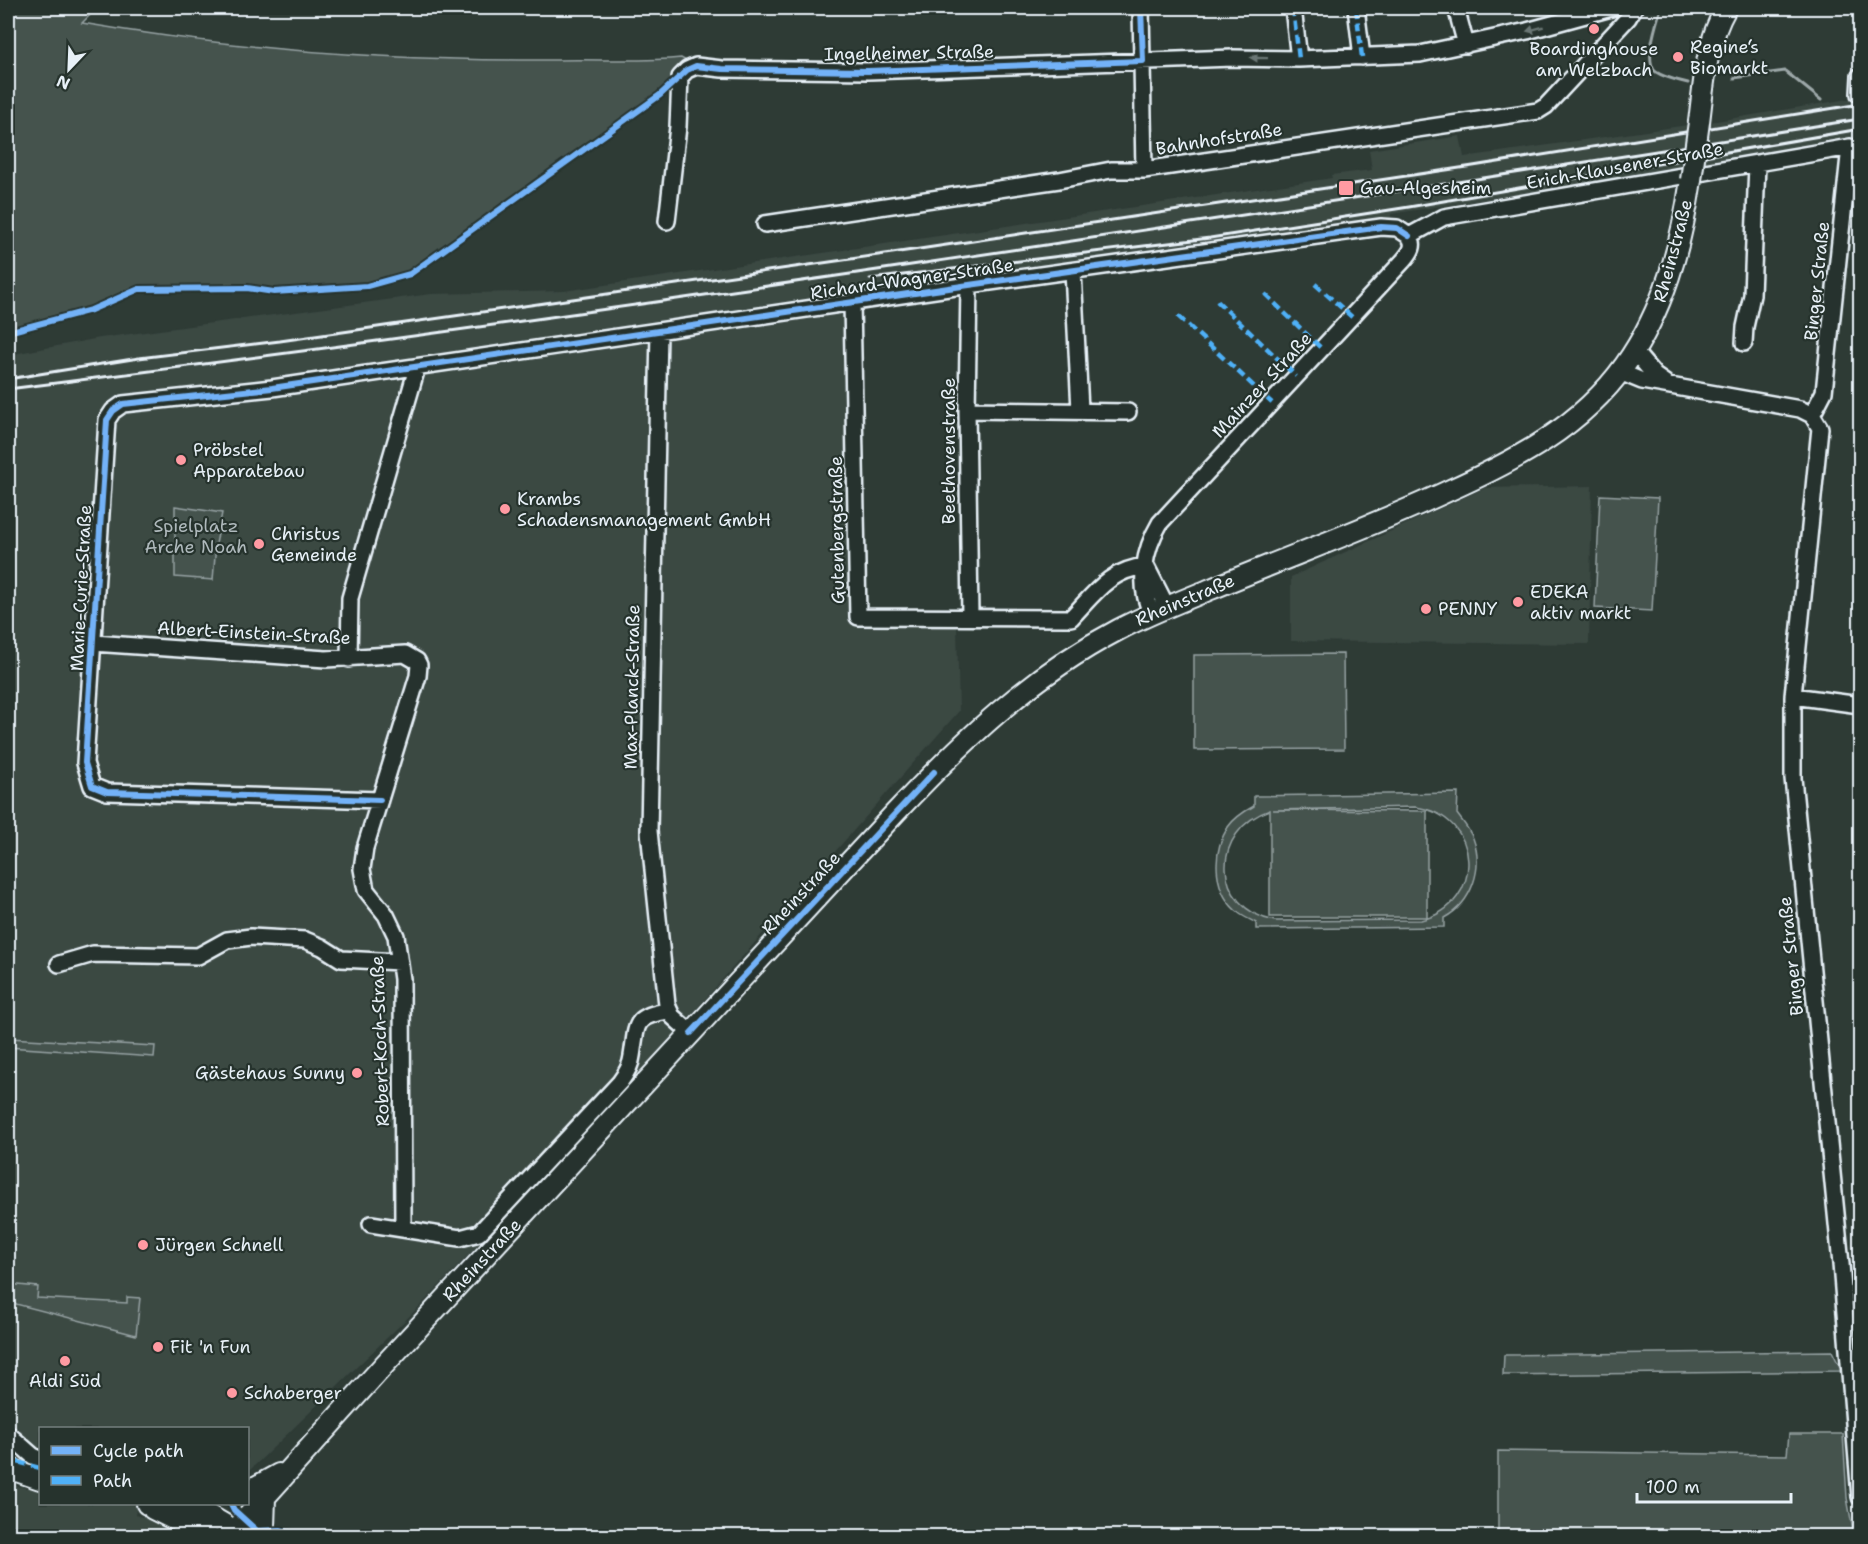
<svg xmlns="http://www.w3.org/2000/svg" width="1868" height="1544" font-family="'Shantell Sans',sans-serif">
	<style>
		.built { fill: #3b4843 }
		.green { fill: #45524e; stroke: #96a2a3; stroke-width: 1.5; fill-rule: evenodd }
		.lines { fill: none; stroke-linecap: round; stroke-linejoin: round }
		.stream { stroke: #9da8a9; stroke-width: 3 }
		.minor-casing { stroke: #e8f1f8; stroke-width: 20 }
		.major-casing { stroke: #e8f1f8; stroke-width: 24 }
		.minor { stroke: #26332d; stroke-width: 15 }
		.major { stroke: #26332d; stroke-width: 20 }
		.rail { stroke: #e8f1f8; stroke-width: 3 }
		.major-bridge-casing { stroke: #e8f1f8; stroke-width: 24; stroke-linecap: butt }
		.major-bridge { stroke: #26332d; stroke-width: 20 }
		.quiet { stroke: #4fb1f8; stroke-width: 4.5; stroke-dasharray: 9 4.5; stroke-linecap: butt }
		.cycleway-casing { stroke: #26332d; stroke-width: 10 }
		.cycleway { stroke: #73b2f8; stroke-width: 6 }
		.oneway { fill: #6a7674 }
		.poi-dot { fill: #ff9aa2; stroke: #26332d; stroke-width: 2 }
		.labels { text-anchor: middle; stroke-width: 4.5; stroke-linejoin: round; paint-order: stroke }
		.poi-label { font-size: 18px; fill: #e8f1f8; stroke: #26332d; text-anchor: start }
		.street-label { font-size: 18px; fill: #e8f1f8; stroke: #26332d }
		.park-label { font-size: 18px; fill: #afb9bc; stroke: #26332d }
	</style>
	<rect width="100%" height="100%" fill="#2e3b35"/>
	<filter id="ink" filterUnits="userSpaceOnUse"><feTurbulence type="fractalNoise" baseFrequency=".0167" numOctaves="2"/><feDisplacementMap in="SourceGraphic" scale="12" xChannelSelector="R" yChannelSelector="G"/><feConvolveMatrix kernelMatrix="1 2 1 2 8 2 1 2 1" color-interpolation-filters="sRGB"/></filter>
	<g filter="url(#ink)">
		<path class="built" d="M 1860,97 L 1860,136 L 1822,141 L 1815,146 L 1391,214 L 1391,218 L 1192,247 L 1192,245 L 1185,246 L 1180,249 L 1164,249 L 1008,270 L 849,297 L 853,626 L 957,627 L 959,711 L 625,1090 L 420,1306 L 250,1470 L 248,1471 L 248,1428 L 40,1428 L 40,1504 L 137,1504 L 135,1515 L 154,1520 L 169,1529 L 175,1536 L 8,1536 L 8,1487 L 13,1485 L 27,1488 L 33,1465 L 19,1461 L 8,1450 L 8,355 L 100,338 L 431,294 L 564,291 L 1332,178 L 1331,175 L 1372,170 L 1369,150 L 1460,136 L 1464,157 L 1723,120 Z
			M 1592,486 L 1589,644 L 1291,641 L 1291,577 L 1485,488 Z"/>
		<path class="green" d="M 8,8 L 97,8 L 82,23 C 238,50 400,61 558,60 C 599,59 641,62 681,58 L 696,66 L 410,274 L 367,286 L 274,292 L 247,288 L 139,289 L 91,310 L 8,332 Z
			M 1600,495 L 1658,498 L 1652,611 L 1595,608 Z
			M 175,506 L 222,513 L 216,544 L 213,580 L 175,577 Z
			M 1343,654 L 1344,749 L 1194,750 L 1194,655 Z
			M 1458,793 L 1457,814 C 1463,822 1469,829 1473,838 C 1484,868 1472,903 1444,918 L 1444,927 L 1256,929 L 1256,923 C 1251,920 1244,917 1240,914 C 1213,894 1211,854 1228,827 C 1234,818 1245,811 1254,806 L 1254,796 ZM 1415,807 C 1482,815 1487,904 1421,920 L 1275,921 C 1211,908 1210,830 1270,810 L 1270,917 L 1427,917 L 1427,811 L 1273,810 Z
			M 8,1038 L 155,1046 L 154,1057 L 8,1047 Z
			M 8,1284 L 38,1287 L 37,1298 L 127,1303 L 127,1297 L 140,1298 L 136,1335 L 8,1302 Z
			M 1832,1351 L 1842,1371 L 1503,1375 L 1504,1355 Z
			M 1789,1434 L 1843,1434 L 1847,1498 L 1854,1536 L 1498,1536 L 1498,1451 L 1787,1455 Z"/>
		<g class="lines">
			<path class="stream" d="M 1661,8 C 1657,22 1643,62 1656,72 C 1665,78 1677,80 1688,83
				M 1734,78 L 1785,71 L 1821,100"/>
			<defs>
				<path id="minor" d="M 1141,8 L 1144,170
					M 1293,8 L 1299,59
					M 1356,8 L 1362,57
					M 1456,8 L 1466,45
					M 1859,94 L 1860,76
					M 667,221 L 678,127 L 680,77 L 687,70 L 696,66 L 722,69 L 868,71 L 1233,58 L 1299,59 L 1420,54 L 1527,31 L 1611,8
					M 765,224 L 1059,180 L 1111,170 L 1144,170 L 1538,111 L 1546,106 L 1628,18 L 1634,8
					M 1409,236 L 1444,217 L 1850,147
					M 1073,271 L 1080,410
					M 969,285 L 967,410 L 970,616
					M 852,302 L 858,617 L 1071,618 C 1095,593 1109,570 1146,566
					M 659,331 L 649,831 L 667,1005 L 672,1016 L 691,1033
					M 1744,343 L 1745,327 L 1752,295 L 1757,164
					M 1634,351 L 1655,376 L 1665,383
					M 1620,372 L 1642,381 L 1800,409 L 1812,415 L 1820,428 L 1793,696 L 1793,778 L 1841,1264 L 1860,1497
					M 967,410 L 1128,412
					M 1812,415 L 1824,392 L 1850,147
					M 1146,566 L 1167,607
					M 1152,614 C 1137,585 1144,550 1160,523 L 1404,260 C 1411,252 1416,245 1409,236
					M 93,643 L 326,659 L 405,654 L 417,661 L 419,665 L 418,676 L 365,848 L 362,869 L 366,890 L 386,915 L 396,936 L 402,979 L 403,1229
					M 349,659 L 350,598 L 417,368
					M 1793,696 L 1860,705
					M 380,800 L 107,792 L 92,786 L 85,763 L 107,420 L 113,411 L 123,404 L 272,388 L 969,285 L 1381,227 L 1397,228 L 1409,236
					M 59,964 L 93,954 L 198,956 L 227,940 L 251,937 L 305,940 L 322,947 L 341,959 L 400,962
					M 371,1224 L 460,1238 L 479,1233 L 620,1082 C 626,1074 631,1066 632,1056 C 637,1026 632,1016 668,1011
					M 8,1434 L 33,1456 L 40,1459"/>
				<path id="major" d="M 1699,122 C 1704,82 1706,43 1726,8
					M 8,1468 L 40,1479
					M 248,1491 L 279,1474
					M 265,1498 L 264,1527 L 266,1536
					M 147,1504 L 194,1509 L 205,1513 L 244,1536
					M 153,1509 L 207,1536
					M 230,1536 L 384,1365 L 895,813 C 962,742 1030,676 1118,630 C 1148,614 1179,602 1211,589 C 1290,556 1371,527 1448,491 C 1515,461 1581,427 1625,365 C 1664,310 1681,246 1691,180"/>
			</defs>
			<use href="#minor" class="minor-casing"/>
			<use href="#major" class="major-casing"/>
			<use href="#minor" class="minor"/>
			<use href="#major" class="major"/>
			<path class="rail" d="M 870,279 L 1210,238 L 1409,207 L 1860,129
				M 8,379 L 139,358 L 280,341 L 913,250 L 1473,166 L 1860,104
				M 8,389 C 627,312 1244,216 1860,119"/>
			<defs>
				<path id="major-bridge" d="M 1691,180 L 1699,122"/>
			</defs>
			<use href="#major-bridge" class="major-bridge-casing"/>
			<use href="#major-bridge" class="major-bridge"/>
			<path class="quiet" d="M 1293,8 L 1299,59
				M 1356,8 L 1362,57
				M 1315,284 L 1352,317
				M 1265,294 L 1322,349
				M 1217,301 L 1296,376
				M 1178,316 L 1272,403
				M 8,1455 L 10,1460 L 40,1468"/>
			<defs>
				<path id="cycleway" d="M 8,332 L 91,310 L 139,289 L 247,288 L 274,292 L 367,286 L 410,274 L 660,95 L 687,70 L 696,66 L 722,69 L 868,71 L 1143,61 L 1141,8
					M 380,800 L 107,792 L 92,786 L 85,763 L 107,420 L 113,411 L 123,404 L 272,388 L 969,285 L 1381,227 L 1397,228 L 1409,236
					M 691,1033 L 934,772
					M 231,1504 L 234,1510 L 257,1531 L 281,1530 L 301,1536"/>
			</defs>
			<use href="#cycleway" class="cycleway-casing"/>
			<use href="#cycleway" class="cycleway"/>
		</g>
		<defs><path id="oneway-solid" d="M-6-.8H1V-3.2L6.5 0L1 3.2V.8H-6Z" transform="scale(1.5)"/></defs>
		<g class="oneway">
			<use href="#oneway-solid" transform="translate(1535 29) rotate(165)"/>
			<use href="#oneway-solid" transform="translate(1259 58) rotate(-179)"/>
		</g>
	</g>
	<g class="poi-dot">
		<circle cx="1594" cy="29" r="6"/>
		<circle cx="1678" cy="57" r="6"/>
		<rect x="1338" y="180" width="16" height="16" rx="3"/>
		<circle cx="181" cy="460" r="6"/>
		<circle cx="505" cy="509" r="6"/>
		<circle cx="259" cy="544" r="6"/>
		<circle cx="1518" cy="602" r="6"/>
		<circle cx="1426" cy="609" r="6"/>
		<circle cx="357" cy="1073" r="6"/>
		<circle cx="143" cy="1245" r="6"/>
		<circle cx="158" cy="1347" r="6"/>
		<circle cx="65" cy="1361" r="6"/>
		<circle cx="232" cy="1393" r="6"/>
	</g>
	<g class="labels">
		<g class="poi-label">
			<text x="1690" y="53">Regine‘s<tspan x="1690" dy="21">Biomarkt</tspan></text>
			<text x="1594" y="55" text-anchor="middle">Boardinghouse<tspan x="1594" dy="21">am Welzbach</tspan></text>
			<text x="1360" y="194">Gau-Algesheim</text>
			<text x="193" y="456">Pröbstel<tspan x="193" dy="21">Apparatebau</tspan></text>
			<text x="517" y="505">Krambs<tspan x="517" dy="21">Schadensmanagement GmbH</tspan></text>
			<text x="271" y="540">Christus<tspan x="271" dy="21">Gemeinde</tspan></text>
			<text x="1530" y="598">EDEKA<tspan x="1530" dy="21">aktiv markt</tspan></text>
			<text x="1438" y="615">PENNY</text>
			<text x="345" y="1079" text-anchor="end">Gästehaus Sunny</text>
			<text x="155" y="1251">Jürgen Schnell</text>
			<text x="170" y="1353">Fit 'n Fun</text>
			<text x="65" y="1387" text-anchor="middle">Aldi Süd</text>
			<text x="244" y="1399">Schaberger</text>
		</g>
		<g class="street-label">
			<text transform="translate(909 53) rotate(-1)" y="6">Ingelheimer Straße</text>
			<text transform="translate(1219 139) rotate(-9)" y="6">Bahnhofstraße</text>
			<text transform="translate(1625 166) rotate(-10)" y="6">Erich-Klausener-Straße</text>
			<text transform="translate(1673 251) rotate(-75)" y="6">Rheinstraße</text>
			<text transform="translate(912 279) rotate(-8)" y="6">Richard-Wagner-Straße</text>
			<text transform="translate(1817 281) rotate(-84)" y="6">Binger Straße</text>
			<text transform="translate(1262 385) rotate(-47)" y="6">Mainzer Straße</text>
			<text transform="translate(949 451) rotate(-90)" y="6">Beethovenstraße</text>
			<text transform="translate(837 530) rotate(-91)" y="6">Gutenbergstraße</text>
			<text transform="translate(81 588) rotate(-87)" y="6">Marie-Curie-Straße</text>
			<text transform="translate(1185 600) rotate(-23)" y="6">Rheinstraße</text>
			<text transform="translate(254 633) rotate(3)" y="6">Albert-Einstein-Straße</text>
			<text transform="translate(632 687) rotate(-89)" y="6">Max-Planck-Straße</text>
			<text transform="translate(801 893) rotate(-47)" y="6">Rheinstraße</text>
			<text transform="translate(1791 956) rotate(-96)" y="6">Binger Straße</text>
			<text transform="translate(380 1041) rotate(-92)" y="6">Robert-Koch-Straße</text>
			<text transform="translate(482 1260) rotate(-47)" y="6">Rheinstraße</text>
		</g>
		<g class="park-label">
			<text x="196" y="532">Spielplatz<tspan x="196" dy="21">Arche Noah</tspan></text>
		</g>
	</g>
	<rect width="1868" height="1544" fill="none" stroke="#26332d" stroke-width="30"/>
	<rect x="15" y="15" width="1838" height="1514" fill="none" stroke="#e8f1f8" stroke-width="2" filter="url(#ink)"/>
	<rect x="39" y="1427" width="210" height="78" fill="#26332d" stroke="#747f7e" stroke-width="1.5"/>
	<rect x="51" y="1446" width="30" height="9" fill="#73b2f8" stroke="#747f7e" stroke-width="1.5"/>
	<text x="93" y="1457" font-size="18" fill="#e8f1f8">Cycle path</text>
	<rect x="51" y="1476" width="30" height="9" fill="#4fb1f8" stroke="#747f7e" stroke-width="1.5"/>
	<text x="93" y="1487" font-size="18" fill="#e8f1f8">Path</text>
	<g transform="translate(69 69) rotate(203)" stroke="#26332d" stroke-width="4.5" paint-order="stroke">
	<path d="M0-4.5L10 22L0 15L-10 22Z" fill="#e8f1f8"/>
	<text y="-9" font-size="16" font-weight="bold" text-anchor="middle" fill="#e8f1f8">N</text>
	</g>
	<path d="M1637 1493v9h154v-9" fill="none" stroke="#e8f1f8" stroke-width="3"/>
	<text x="1646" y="1493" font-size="18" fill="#e8f1f8" stroke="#26332d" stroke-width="4.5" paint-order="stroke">100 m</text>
</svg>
